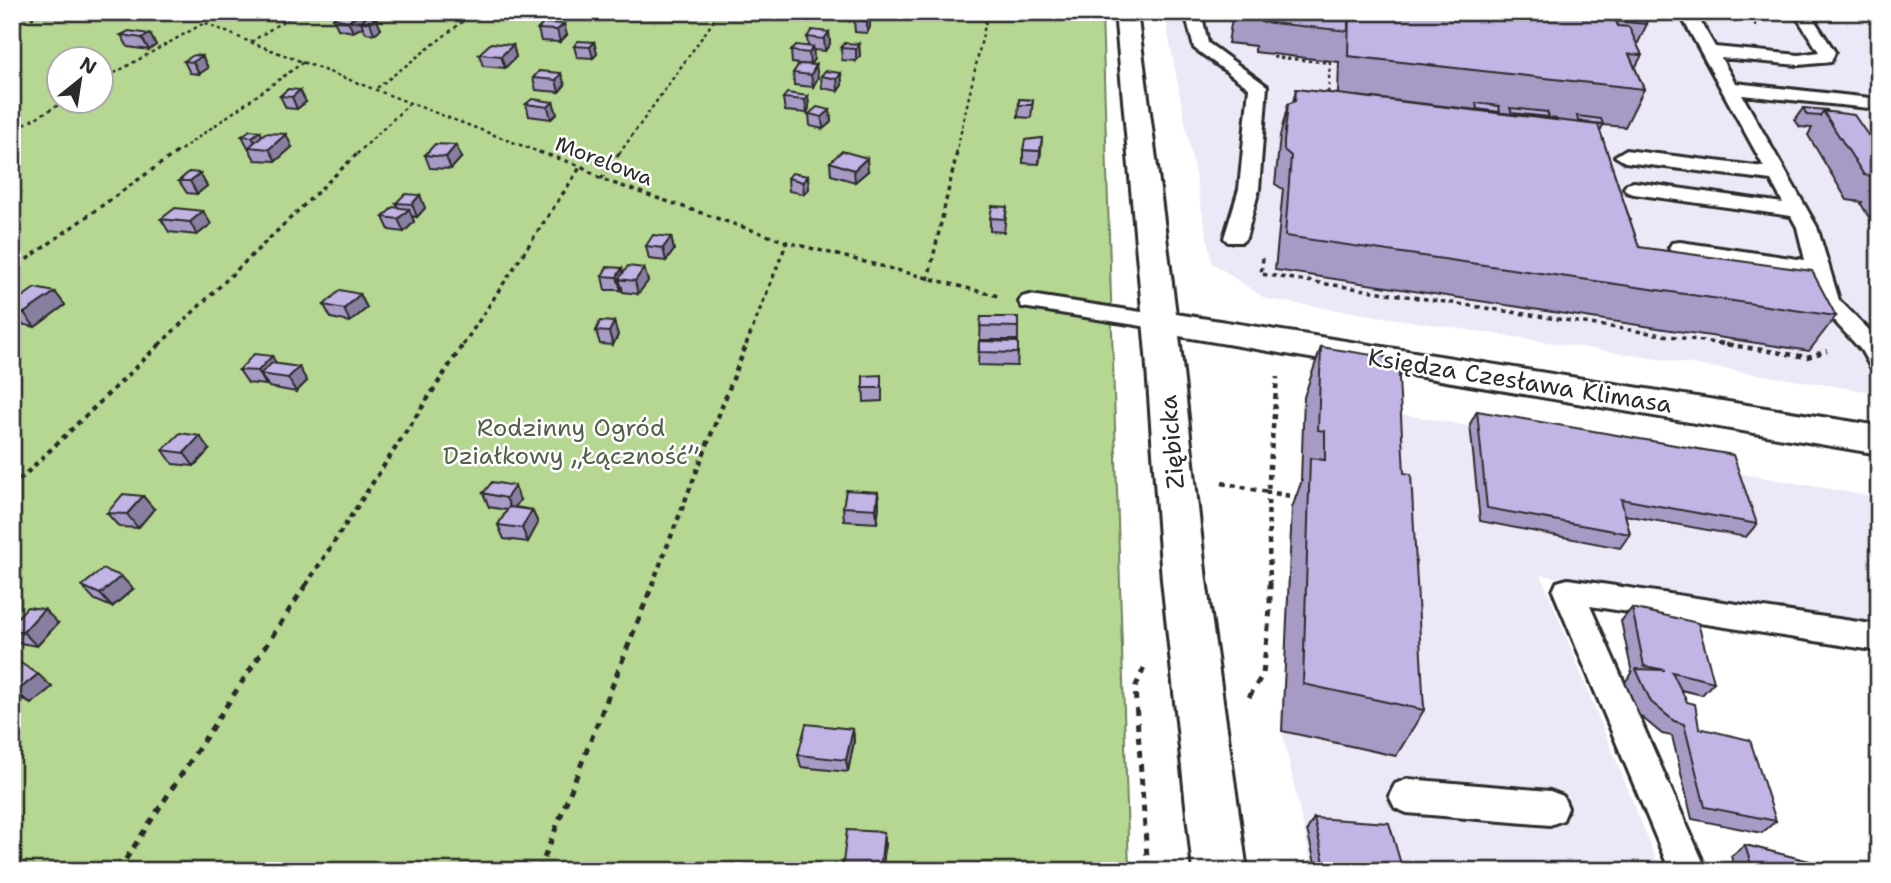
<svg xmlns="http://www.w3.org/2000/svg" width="1891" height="883" font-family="'Shantell Sans',sans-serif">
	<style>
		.built { fill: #ede8f7 }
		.green { fill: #b5d791; stroke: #70815e; stroke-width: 2; fill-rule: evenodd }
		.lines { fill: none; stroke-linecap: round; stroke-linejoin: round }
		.lane-casing { stroke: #2b2b2b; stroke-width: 6 }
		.street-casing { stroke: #2b2b2b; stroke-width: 6 }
		.path-far3 { stroke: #2b2b2b; stroke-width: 2.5; stroke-dasharray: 3.5 3.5; stroke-linecap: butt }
		.path-far2 { stroke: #2b2b2b; stroke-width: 3.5; stroke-dasharray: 4.5 4.5; stroke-linecap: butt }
		.path-far1 { stroke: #2b2b2b; stroke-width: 4.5; stroke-dasharray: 5 5; stroke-linecap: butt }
		.path { stroke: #2b2b2b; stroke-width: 5; stroke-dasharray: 7 7; stroke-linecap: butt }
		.lane { fill: #fff; fill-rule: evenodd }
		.street { fill: #fff; fill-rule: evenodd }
		.wall { fill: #a79bc5; stroke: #2b2b2b; stroke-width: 2 }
		.shaded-wall { fill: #887ea0; stroke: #2b2b2b; stroke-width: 2 }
		.building { fill: #c2b4e5; stroke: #2b2b2b; stroke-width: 2 }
		.labels { text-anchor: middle; stroke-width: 5; stroke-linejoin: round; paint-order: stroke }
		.far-street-label { font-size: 21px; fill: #2b2b2b; stroke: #fff }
		.street-label { font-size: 24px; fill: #2b2b2b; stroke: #fff }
		.park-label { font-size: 24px; fill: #545f4a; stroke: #fff }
	</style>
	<rect width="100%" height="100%" fill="#fff"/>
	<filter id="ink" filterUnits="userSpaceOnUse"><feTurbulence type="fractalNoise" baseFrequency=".0143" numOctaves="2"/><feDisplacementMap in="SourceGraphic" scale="14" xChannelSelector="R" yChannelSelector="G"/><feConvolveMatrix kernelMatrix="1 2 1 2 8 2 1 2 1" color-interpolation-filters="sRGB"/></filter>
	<g filter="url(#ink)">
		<path class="built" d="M 1164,12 L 1879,12 L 1879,393 L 1266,299 L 1212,263 Z
			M 1378,410 L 1876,497 L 1879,501 L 1879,627 L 1541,575 L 1661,871 L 1313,871 L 1282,731 L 1292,508 L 1305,510 L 1307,482 L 1301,480 Z"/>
		<path class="green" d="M 12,12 L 1102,12 L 1129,871 L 12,871 ZM 60,60 L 102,60 L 102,102 L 60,102 Z"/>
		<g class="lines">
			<defs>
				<path id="lane" d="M 1185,12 L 1201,12 L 1208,43 L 1267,86 L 1259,189 L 1246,238 L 1242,242 L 1228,242 L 1224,238 L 1239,189 L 1249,88 L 1194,48 Z
					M 1679,12 L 1695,12 L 1715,47 L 1799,55 L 1819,52 L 1794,13 L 1809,12 L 1835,52 L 1831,62 L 1799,65 L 1721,58 L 1735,83 L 1879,99 L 1879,109 L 1742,95 L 1817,227 L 1839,300 L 1879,340 L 1879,368 L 1870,366 L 1861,350 L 1817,302 L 1809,273 L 1680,254 L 1672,253 L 1669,248 L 1672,243 L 1680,242 L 1805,260 L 1797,227 L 1791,216 L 1634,194 L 1627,192 L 1624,188 L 1627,184 L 1634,182 L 1783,203 L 1771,180 L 1625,162 L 1615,156 L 1625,150 L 1764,167 Z
					M 1030,295 L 1161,315 L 1169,317 L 1173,322 L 1169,327 L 1161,329 L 1022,307 L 1019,302 L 1022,297 Z
					M 1568,579 L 1879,625 L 1879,651 L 1590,606 L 1707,871 L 1670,871 L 1553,591 L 1557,582 Z
					M 1407,779 L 1550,791 L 1563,796 L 1568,808 L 1563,820 L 1550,825 L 1407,813 L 1395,808 L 1389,796 L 1395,784 Z"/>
				<path id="street" d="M 1115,12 L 1137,12 L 1176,314 L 1879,426 L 1879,454 L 1179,336 L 1206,580 L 1247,871 L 1193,871 L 1162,580 L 1146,354 Z"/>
			</defs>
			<use href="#lane" class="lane-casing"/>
			<use href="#street" class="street-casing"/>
			<path class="path-far3" d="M 180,12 L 250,42 L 544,154
				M 1747,12 L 1756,26
				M 12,28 L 45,12
				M 251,42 L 297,12
				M 1273,57 L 1330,63 L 1328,96
				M 102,80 L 206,22
				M 377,88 L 475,12
				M 12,131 L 64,102
				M 175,154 L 305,61
				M 357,154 L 411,102
				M 619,154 L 720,12
				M 956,154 L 988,12"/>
			<path class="path-far2" d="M 539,152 L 581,166 L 601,179 L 787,242 L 998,296
				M 601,179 L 620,152
				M 1263,258 L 1261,274 L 1729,345
				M 12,270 L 177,152
				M 928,280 L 957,152
				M 159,345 L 359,152
				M 463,345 L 581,166
				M 746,345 L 787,242"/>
			<path class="path-far1" d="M 1718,343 L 1807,357 L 1827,351
				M 1222,483 L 1268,492 L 1277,377
				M 12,487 L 161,343
				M 306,585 L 464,343
				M 652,585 L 747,343
				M 1270,585 L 1268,492 L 1302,498"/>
			<path class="path" d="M 1144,668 L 1135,688 L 1148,871
				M 1249,697 L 1263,674 L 1270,609 L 1270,583
				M 118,871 L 307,583
				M 539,871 L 653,583"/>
			<use href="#lane" class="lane"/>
			<use href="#street" class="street"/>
		</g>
		<path class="wall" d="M 79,12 L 99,12 L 100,13 L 89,17 L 81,15 Z
			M 836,12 L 856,12 L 850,21 L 837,19 Z
			M 1025,12 L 1041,12 L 1041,20 L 1025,19 Z
			M 1233,12 L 1642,12 L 1647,24 L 1637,45 L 1642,55 L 1635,68 L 1644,89 L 1625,127 L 1603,125 L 1600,131 L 1639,247 L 1836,316 L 1809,351 L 1275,270 L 1283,189 L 1275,184 L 1276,175 L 1280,136 L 1288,104 L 1293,102 L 1296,89 L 1338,94 L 1339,62 L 1255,52 L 1255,46 L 1228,43 Z
			M 362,14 L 364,19 L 368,17 L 381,29 L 374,34 L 366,33 L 363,27 L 353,32 L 338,29 L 333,18 Z
			M 870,16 L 870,27 L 867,33 L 855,32 L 854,20 Z
			M 544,23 L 567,35 L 560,42 L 541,41 L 538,29 Z
			M 829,32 L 830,44 L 825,51 L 813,50 L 814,59 L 810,65 L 792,63 L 791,51 L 808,46 L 807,37 Z
			M 150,34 L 156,45 L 149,50 L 128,47 L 121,35 Z
			M 594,42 L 597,54 L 593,58 L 577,57 L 574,46 Z
			M 859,44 L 860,56 L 856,61 L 842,60 L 841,48 Z
			M 513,45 L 516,57 L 505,68 L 483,66 L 479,54 Z
			M 202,56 L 208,68 L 199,74 L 190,73 L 184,61 Z
			M 799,64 L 818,77 L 813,87 L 794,85 L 793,73 Z
			M 539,71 L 565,85 L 559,92 L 536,90 L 533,78 Z
			M 841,73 L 842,85 L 838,91 L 822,88 L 821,76 Z
			M 288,89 L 306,102 L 297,109 L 286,108 L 280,96 Z
			M 808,96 L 809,108 L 807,113 L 785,111 L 783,98 Z
			M 1019,99 L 1033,100 L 1031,118 L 1018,117 Z
			M 553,102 L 557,114 L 551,119 L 529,116 L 526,104 Z
			M 1803,108 L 1828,112 L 1868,136 L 1874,127 L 1871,123 L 1879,112 L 1879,224 L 1873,224 L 1861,204 L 1862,202 L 1847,200 L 1808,135 L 1812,128 L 1800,127 L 1795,120 Z
			M 830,110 L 831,122 L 823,129 L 810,126 L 809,114 Z
			M 242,136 L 262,136 L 292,147 L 276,161 L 255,160 Z
			M 1023,150 L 1041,151 L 1039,164 L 1023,163 Z
			M 425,155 L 461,158 L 451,169 L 430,168 Z
			M 830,162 L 868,171 L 855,182 L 831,175 Z
			M 189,172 L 207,186 L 197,194 L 187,193 L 179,181 Z
			M 808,176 L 809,189 L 804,194 L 789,191 L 788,178 Z
			M 420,195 L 425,208 L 417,217 L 412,216 L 414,222 L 404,232 L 389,230 L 383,217 L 398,207 L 396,203 Z
			M 1007,207 L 1004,232 L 990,231 L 990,218 Z
			M 161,219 L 211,224 L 197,235 L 169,232 Z
			M 671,237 L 674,250 L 666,261 L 649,259 L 646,246 Z
			M 644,268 L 648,281 L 638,294 L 623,292 L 622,288 L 621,290 L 605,290 L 602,276 L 623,274 Z
			M 55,292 L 65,305 L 35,327 L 16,323 L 12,319 L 12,304 Z
			M 360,294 L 367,308 L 350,322 L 331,318 L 324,305 Z
			M 981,317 L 1018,327 L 1018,340 L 980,340 Z
			M 614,322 L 618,335 L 613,345 L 600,344 L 596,331 Z
			M 979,341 L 1018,353 L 1017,366 L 978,365 Z
			M 1321,347 L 1404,473 L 1424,710 L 1396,756 L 1282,731 L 1292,508 L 1302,480 L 1301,480 L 1304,397 Z
			M 276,364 L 307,381 L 296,392 L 269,387 L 267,384 L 266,385 L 248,383 L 239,370 Z
			M 863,376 L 882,388 L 882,401 L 864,402 Z
			M 1477,411 L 1757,524 L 1746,537 L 1625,515 L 1630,534 L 1620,548 L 1480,521 L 1470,424 Z
			M 163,450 L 209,450 L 194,466 L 173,464 Z
			M 878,492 L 879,505 L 877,523 L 844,521 L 843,507 Z
			M 483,493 L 520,500 L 515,507 L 532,510 L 538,523 L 528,542 L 504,539 L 498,525 L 507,510 L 489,507 Z
			M 154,509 L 138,528 L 119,527 L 107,513 Z
			M 82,586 L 133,589 L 112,607 L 95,600 Z
			M 1632,608 L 1714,682 L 1702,695 L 1681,690 L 1699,728 L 1776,821 L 1762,833 L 1692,819 L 1672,736 L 1662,734 L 1639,715 L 1625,682 L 1632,673 L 1621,621 Z
			M 12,623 L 58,623 L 37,646 L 20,643 L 12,636 Z
			M 12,667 L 52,687 L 31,704 L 12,693 Z
			M 853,729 L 854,741 L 848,772 L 801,767 L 798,755 Z
			M 1314,818 L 1403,871 L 1317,871 L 1307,830 Z
			M 1745,845 L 1849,871 L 1735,871 L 1731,856 Z"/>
		<path class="shaded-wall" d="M 86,12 L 99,12 L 100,13 L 89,17 Z
			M 849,12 L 856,12 L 850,21 Z
			M 362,14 L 365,22 L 361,21 L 363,27 L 353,32 L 348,21 Z
			M 870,16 L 870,27 L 867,33 L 867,21 Z
			M 376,18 L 381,29 L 374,34 L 370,22 Z
			M 564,24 L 567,35 L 560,42 L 557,30 Z
			M 829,32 L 830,44 L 825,51 L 824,39 Z
			M 150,34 L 156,45 L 149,50 L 142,38 Z
			M 594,42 L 597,54 L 593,58 L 590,47 Z
			M 859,44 L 860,56 L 856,61 L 856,49 Z
			M 513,45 L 516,57 L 505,68 L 501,56 Z
			M 813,47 L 814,59 L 810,65 L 809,53 Z
			M 202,56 L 208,68 L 199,74 L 193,62 Z
			M 816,65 L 818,77 L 813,87 L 811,75 Z
			M 561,73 L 565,85 L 559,92 L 556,80 Z
			M 841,73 L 842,85 L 838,91 L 837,79 Z
			M 300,90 L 306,102 L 297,109 L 292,97 Z
			M 808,96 L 809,108 L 807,113 L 805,100 Z
			M 553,102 L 557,114 L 551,119 L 548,107 Z
			M 830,110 L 831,122 L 823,129 L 822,117 Z
			M 260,131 L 266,144 L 258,148 L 252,137 Z
			M 286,134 L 292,147 L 276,161 L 269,149 Z
			M 1042,138 L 1041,151 L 1039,164 L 1040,151 Z
			M 456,145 L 461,158 L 451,169 L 446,157 Z
			M 867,158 L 868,171 L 855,182 L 854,170 Z
			M 200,173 L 207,186 L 197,194 L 190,181 Z
			M 808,176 L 809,189 L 804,194 L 803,182 Z
			M 420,195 L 425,208 L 417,217 L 412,204 Z
			M 409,209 L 414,222 L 404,232 L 398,219 Z
			M 203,211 L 211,224 L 197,235 L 190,222 Z
			M 671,237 L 674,250 L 666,261 L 663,248 Z
			M 622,268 L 625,280 L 619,279 L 622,288 L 621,290 L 617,277 Z
			M 644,268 L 648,281 L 638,294 L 635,281 Z
			M 55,292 L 65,305 L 35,327 L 24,313 Z
			M 360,294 L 367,308 L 350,322 L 344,309 Z
			M 614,322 L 618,335 L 613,345 L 609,332 Z
			M 272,356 L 280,370 L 260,374 L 267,384 L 266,385 L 258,371 Z
			M 299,367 L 307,381 L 296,392 L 288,378 Z
			M 200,436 L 209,450 L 194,466 L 184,453 Z
			M 515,486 L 520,500 L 512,511 L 506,498 Z
			M 878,492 L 879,505 L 877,523 L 876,509 Z
			M 143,496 L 154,509 L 138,528 L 127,514 Z
			M 532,510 L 538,523 L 528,542 L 522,528 Z
			M 121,576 L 133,589 L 112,607 L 100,594 Z
			M 44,609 L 58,623 L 37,646 L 23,632 Z
			M 38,674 L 52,687 L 31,704 L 16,692 Z
			M 853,729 L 854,741 L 848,772 L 846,760 Z
			M 884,832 L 885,844 L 883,871 L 880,871 Z"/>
		<path class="building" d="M 343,12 L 355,12 L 362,14 L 348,21 L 333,18 Z
			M 1234,12 L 1348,12 L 1348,31 L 1261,22 L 1262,16 Z
			M 1349,12 L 1612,12 L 1618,26 L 1629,27 L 1642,55 L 1629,54 L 1644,89 L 1348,56 Z
			M 1612,12 L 1642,12 L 1647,24 L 1615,21 Z
			M 857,15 L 870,16 L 867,21 L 854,20 Z
			M 368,17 L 376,18 L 370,22 L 361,21 Z
			M 544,23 L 564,24 L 557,30 L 538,29 Z
			M 812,30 L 829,32 L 824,39 L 807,37 Z
			M 129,31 L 150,34 L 142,38 L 121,35 Z
			M 578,41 L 594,42 L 590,47 L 574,46 Z
			M 491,43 L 513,45 L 501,56 L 479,54 Z
			M 844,43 L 859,44 L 856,49 L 841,48 Z
			M 796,45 L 813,47 L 809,53 L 791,51 Z
			M 194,55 L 202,56 L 193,62 L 184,61 Z
			M 799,64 L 816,65 L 811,75 L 793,73 Z
			M 539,71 L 561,73 L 556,80 L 533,78 Z
			M 825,71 L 841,73 L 837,79 L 821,76 Z
			M 288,89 L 300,90 L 292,97 L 280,96 Z
			M 1296,89 L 1598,125 L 1639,247 L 1812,271 L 1836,316 L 1285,236 L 1291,156 L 1284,150 L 1284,142 L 1288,104 L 1295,101 Z
			M 787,93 L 808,96 L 805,100 L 783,98 Z
			M 1357,96 L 1556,119 L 1556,120 Z
			M 532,99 L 553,102 L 548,107 L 526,104 Z
			M 1019,99 L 1033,100 L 1032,105 L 1019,105 Z
			M 1476,103 L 1499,106 L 1500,112 L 1477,109 Z
			M 817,107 L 830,110 L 822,117 L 809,114 Z
			M 1510,108 L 1547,112 L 1549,117 L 1512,113 Z
			M 1803,108 L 1827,110 L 1828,112 L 1823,111 L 1820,116 L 1807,115 Z
			M 1823,111 L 1854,115 L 1879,151 L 1879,177 L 1864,175 Z
			M 1577,116 L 1601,119 L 1603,124 L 1578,121 Z
			M 250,130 L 260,131 L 252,137 L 242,136 Z
			M 265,133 L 286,134 L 269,149 L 249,147 Z
			M 1042,138 L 1040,151 L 1023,150 L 1025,140 Z
			M 435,144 L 456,145 L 446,157 L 425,155 Z
			M 842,151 L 867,158 L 854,170 L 830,162 Z
			M 189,172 L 200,173 L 190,181 L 179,181 Z
			M 792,173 L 808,176 L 803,182 L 788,178 Z
			M 1870,191 L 1879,192 L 1879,205 Z
			M 405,194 L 420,195 L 412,204 L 396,203 Z
			M 992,206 L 1007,207 L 1005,219 L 990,218 Z
			M 393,207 L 409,209 L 398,219 L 383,217 Z
			M 175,208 L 203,211 L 190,222 L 161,219 Z
			M 653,235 L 671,237 L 663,248 L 646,246 Z
			M 628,266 L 644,268 L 635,281 L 619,279 Z
			M 607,267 L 622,268 L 617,277 L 602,276 Z
			M 35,288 L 55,292 L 24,313 L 12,311 L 12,304 Z
			M 340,290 L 360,294 L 344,309 L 324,305 Z
			M 981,317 L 1018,317 L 1018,327 L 980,326 Z
			M 600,321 L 614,322 L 609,332 L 596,331 Z
			M 979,341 L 1018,342 L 1018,353 L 979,352 Z
			M 1321,347 L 1398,359 L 1404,473 L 1411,474 L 1424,710 L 1303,684 L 1310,458 L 1325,460 L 1325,431 L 1318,430 Z
			M 254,354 L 272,356 L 258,371 L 239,370 Z
			M 272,363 L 299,367 L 288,378 L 260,374 Z
			M 881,375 L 881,388 L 863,388 L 863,376 Z
			M 1477,411 L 1733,455 L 1757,524 L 1621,499 L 1630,534 L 1487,508 Z
			M 180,433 L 200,436 L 184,453 L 163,450 Z
			M 492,482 L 515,486 L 506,498 L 483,493 Z
			M 846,490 L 878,492 L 876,509 L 843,507 Z
			M 123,494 L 143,496 L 127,514 L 107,513 Z
			M 509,507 L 532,510 L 522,528 L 498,525 Z
			M 103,569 L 121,576 L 100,594 L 82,586 Z
			M 27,607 L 44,609 L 23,632 L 12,631 L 12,623 Z
			M 1632,608 L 1698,623 L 1714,682 L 1672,672 L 1687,702 L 1695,704 L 1699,728 L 1750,740 L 1776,821 L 1705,807 L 1684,724 L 1674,721 L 1651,702 L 1636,669 L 1665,670 L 1644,666 Z
			M 19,662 L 38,674 L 16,692 L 12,689 L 12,667 Z
			M 806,724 L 853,729 L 846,760 L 798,755 Z
			M 1314,818 L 1389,823 L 1403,871 L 1326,871 Z
			M 847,830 L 884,832 L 880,871 L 842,871 Z
			M 1745,845 L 1849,871 L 1753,871 Z"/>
	</g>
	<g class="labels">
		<g class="far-street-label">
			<text transform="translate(604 161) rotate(21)" y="7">Morelowa</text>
		</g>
		<g class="street-label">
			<text transform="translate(1520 381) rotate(9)" y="8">Księdza Czesława Klimasa</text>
			<text transform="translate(1172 442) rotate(-95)" y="8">Ziębicka</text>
		</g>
		<g class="park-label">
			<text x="571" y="436">Rodzinny Ogród<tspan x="571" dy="28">Działkowy „Łączność”</tspan></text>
		</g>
	</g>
	<rect width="1891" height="883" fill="none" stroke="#fff" stroke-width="42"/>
	<rect x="21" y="21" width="1849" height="841" fill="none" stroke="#2b2b2b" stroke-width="2.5" filter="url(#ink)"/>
	<g transform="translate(80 80) rotate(30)"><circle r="33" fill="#ffffff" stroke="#aaaaaa" stroke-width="2"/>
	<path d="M0-5L12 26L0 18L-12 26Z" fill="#2b2b2b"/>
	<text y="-10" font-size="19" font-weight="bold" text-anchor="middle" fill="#2b2b2b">N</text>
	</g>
</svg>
